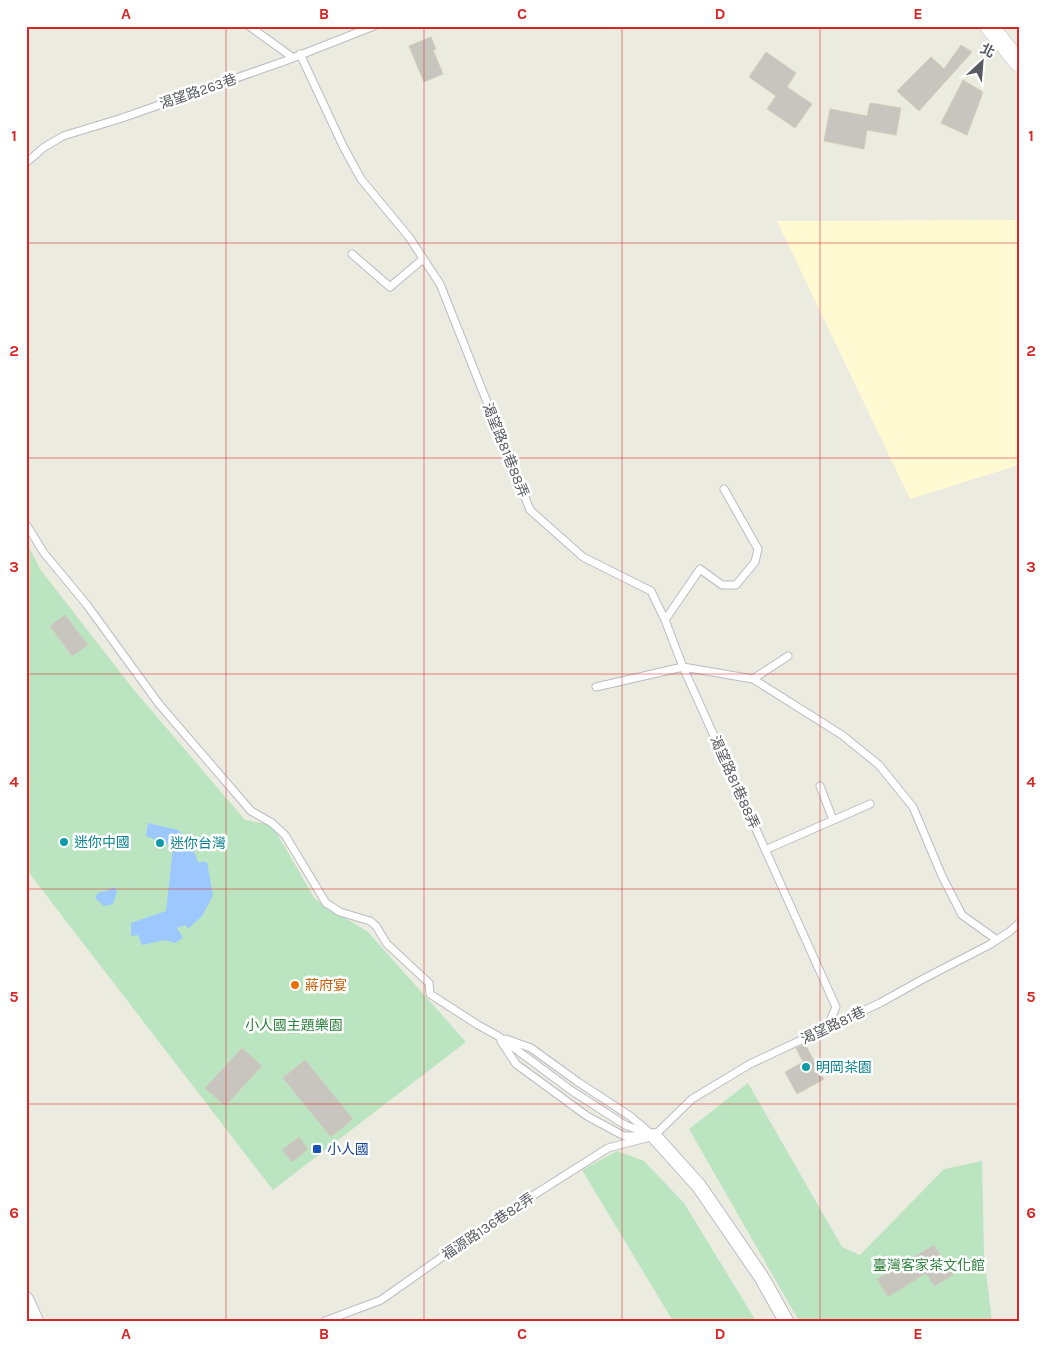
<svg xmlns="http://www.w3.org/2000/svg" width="1045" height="1347" font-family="Karla,'Noto Sans TC',sans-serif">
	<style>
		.commercial { fill: #fffad2 }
		.green { fill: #bae5c0 }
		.water { fill: #9dc8ff }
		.building { fill: #c7c5bd; stroke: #d1cdbe }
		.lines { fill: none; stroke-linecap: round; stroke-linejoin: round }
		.service-casing { stroke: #babcc2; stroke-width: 9 }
		.minor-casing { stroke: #babcc2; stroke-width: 16 }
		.tertiary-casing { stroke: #babcc2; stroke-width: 19 }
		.service { stroke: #fff; stroke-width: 7 }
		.minor { stroke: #fff; stroke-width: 14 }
		.tertiary { stroke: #fff; stroke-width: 18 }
		.grid { fill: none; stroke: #d62828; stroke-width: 1; stroke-opacity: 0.55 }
		.culture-dot { fill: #0f9aa8; stroke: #fff; stroke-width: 2 }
		.food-dot { fill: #e8710a; stroke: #fff; stroke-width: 2 }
		.transit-dot { fill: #1a4fb4; stroke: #fff; stroke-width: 2 }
		.labels { text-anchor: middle; stroke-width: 5; stroke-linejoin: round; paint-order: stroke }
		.street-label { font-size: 14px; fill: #585b61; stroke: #fff }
		.culture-label { font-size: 14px; fill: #0d838f; stroke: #fff; text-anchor: start }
		.food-label { font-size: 14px; fill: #c56008; stroke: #fff; text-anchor: start }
		.park-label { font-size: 14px; fill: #30813f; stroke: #fff }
		.transit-label { font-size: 14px; fill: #164399; stroke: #fff; text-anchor: start }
		.neatline { fill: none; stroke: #d62828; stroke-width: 2 }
		.grid-label { font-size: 16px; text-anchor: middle; font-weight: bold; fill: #d62828 }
	</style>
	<rect width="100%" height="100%" fill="#ecebdf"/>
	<path class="commercial" d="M 1019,220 L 1019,465 L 910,499 L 777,221 Z"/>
	<path class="green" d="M 26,541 L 40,569 L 134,690 L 245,820 L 272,825 L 315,899 L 368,932 L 466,1042 L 273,1190 L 26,869 Z
		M 748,1083 L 842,1247 L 860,1255 L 944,1169 L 982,1161 L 984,1255 L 992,1321 L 799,1321 L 689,1129 Z
		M 617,1151 L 644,1161 L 684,1203 L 756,1321 L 673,1321 L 582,1170 Z"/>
	<path class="water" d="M 148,823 L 178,830 L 191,843 L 198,862 L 207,862 L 213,896 L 202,916 L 188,929 L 186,925 L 177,928 L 183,938 L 175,943 L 165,940 L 142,945 L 138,935 L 131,936 L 131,923 L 166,911 L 173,847 L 146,836 Z
		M 114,887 L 117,892 L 113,904 L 104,906 L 95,898 L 99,892 L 106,891 Z"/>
	<path class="building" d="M 431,37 L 436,49 L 433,50 L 443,74 L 424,82 L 409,46 Z
		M 961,45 L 972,52 L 919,111 L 897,91 L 931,57 L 944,69 Z
		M 766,52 L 796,73 L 787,87 L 812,104 L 795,128 L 767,109 L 776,96 L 749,77 Z
		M 963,80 L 983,92 L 967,135 L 941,123 Z
		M 870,103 L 901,108 L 896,135 L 867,130 L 864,149 L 824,141 L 830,109 L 867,116 Z
		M 65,615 L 88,645 L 72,656 L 50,626 Z
		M 805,1044 L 824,1079 L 797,1094 L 785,1072 L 803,1062 L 796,1048 Z
		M 242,1048 L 262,1066 L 225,1106 L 205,1088 Z
		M 305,1060 L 353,1119 L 331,1137 L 283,1078 Z
		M 299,1137 L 308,1149 L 292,1162 L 282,1150 Z
		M 934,1245 L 953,1275 L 934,1286 L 926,1273 L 888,1297 L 877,1279 Z"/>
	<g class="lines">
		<defs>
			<path id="service" d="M 249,26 L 292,57
				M 300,54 L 343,146 L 361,179 L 409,237 L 440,284 L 530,510 L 583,557 L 651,591 L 665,620 L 683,667 L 836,1007 L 827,1028
				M 26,163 L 43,148 L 63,136 L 122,118 L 285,61 L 374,26
				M 352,254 L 390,287 L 423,259
				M 26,524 L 44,553 L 87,605 L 159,704 L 251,811 L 272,823 L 285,835 L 326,903 L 340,912 L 370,921 L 376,926 L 387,944 L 429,983 L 430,994 L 478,1025 L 498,1036 L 572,1091 L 625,1125 L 654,1136
				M 665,620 L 700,569 L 722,585 L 736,585 L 755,562 L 758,549 L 724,489
				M 753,679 L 788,656
				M 596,687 L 683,667 L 753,679 L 842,735 L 879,765 L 913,807 L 942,876 L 962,915 L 997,940
				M 820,786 L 833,820
				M 765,850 L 870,804
				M 506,1039 L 531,1048 L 578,1082 L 630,1116 L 650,1133
				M 501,1041 L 516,1064 L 587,1116 L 624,1136 L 643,1136
				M 325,1321 L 381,1300 L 499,1217 L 608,1148 L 654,1136 L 692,1099 L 750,1064 L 880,1003 L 923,979 L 989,945 L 1009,932 L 1019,923"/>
			<path id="minor" d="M 654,1136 L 699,1186 L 762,1278 L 786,1321
				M 26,1299 L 36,1321"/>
			<path id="tertiary" d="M 989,26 L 1019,63"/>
		</defs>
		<use href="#service" class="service-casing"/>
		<use href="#minor" class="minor-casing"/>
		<use href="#tertiary" class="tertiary-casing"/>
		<use href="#service" class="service"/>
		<use href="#minor" class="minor"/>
		<use href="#tertiary" class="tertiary"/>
	</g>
	<path class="grid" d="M 226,26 L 226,1321M 424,26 L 424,1321M 622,26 L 622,1321M 820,26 L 820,1321M 26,243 L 1019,243M 26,458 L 1019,458M 26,674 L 1019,674M 26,889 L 1019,889M 26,1104 L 1019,1104"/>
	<g class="culture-dot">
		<circle cx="64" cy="842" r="5"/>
		<circle cx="160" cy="843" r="5"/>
		<circle cx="806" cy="1067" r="5"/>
	</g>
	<circle class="food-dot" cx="295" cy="985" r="5"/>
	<rect class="transit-dot" x="312" y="1144" width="10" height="10" rx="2.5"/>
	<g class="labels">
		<g class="street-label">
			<text transform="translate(198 91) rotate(-19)" y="5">渴望路263巷</text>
			<text transform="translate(506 450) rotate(68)" y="5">渴望路81巷88弄</text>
			<text transform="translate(735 782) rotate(66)" y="5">渴望路81巷88弄</text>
			<text transform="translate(833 1025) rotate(-25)" y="5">渴望路81巷</text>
			<text transform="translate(488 1226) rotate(-34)" y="5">福源路136巷82弄</text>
		</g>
		<g class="culture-label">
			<text x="74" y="847">迷你中國</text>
			<text x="170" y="848">迷你台灣</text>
			<text x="816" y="1072">明岡茶園</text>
		</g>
		<g class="food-label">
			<text x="305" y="990">蔣府宴</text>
		</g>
		<g class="park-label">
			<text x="294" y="1030">小人國主題樂園</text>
			<text x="929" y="1270">臺灣客家茶文化館</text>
		</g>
		<g class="transit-label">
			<text x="327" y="1154">小人國</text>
		</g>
	</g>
	<rect width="1045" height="1347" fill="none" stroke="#ffffff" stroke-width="55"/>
	<g transform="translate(982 62) rotate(26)" stroke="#ffffff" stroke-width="4" paint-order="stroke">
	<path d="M0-4L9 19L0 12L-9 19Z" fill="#585b61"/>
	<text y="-8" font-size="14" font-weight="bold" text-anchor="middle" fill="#585b61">北</text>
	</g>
	<rect x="28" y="28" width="990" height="1292" class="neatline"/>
	<g class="grid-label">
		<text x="126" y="19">A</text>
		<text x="324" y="19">B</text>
		<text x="522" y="19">C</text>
		<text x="720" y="19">D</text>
		<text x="918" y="19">E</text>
		<text x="14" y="141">1</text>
		<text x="1031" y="141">1</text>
		<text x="14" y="356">2</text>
		<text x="1031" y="356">2</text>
		<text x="14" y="572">3</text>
		<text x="1031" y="572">3</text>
		<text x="14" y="787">4</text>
		<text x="1031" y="787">4</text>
		<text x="14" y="1002">5</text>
		<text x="1031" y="1002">5</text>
		<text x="14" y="1218">6</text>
		<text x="1031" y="1218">6</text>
		<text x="126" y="1339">A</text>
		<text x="324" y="1339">B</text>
		<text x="522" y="1339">C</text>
		<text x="720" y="1339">D</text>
		<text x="918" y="1339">E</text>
	</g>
</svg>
